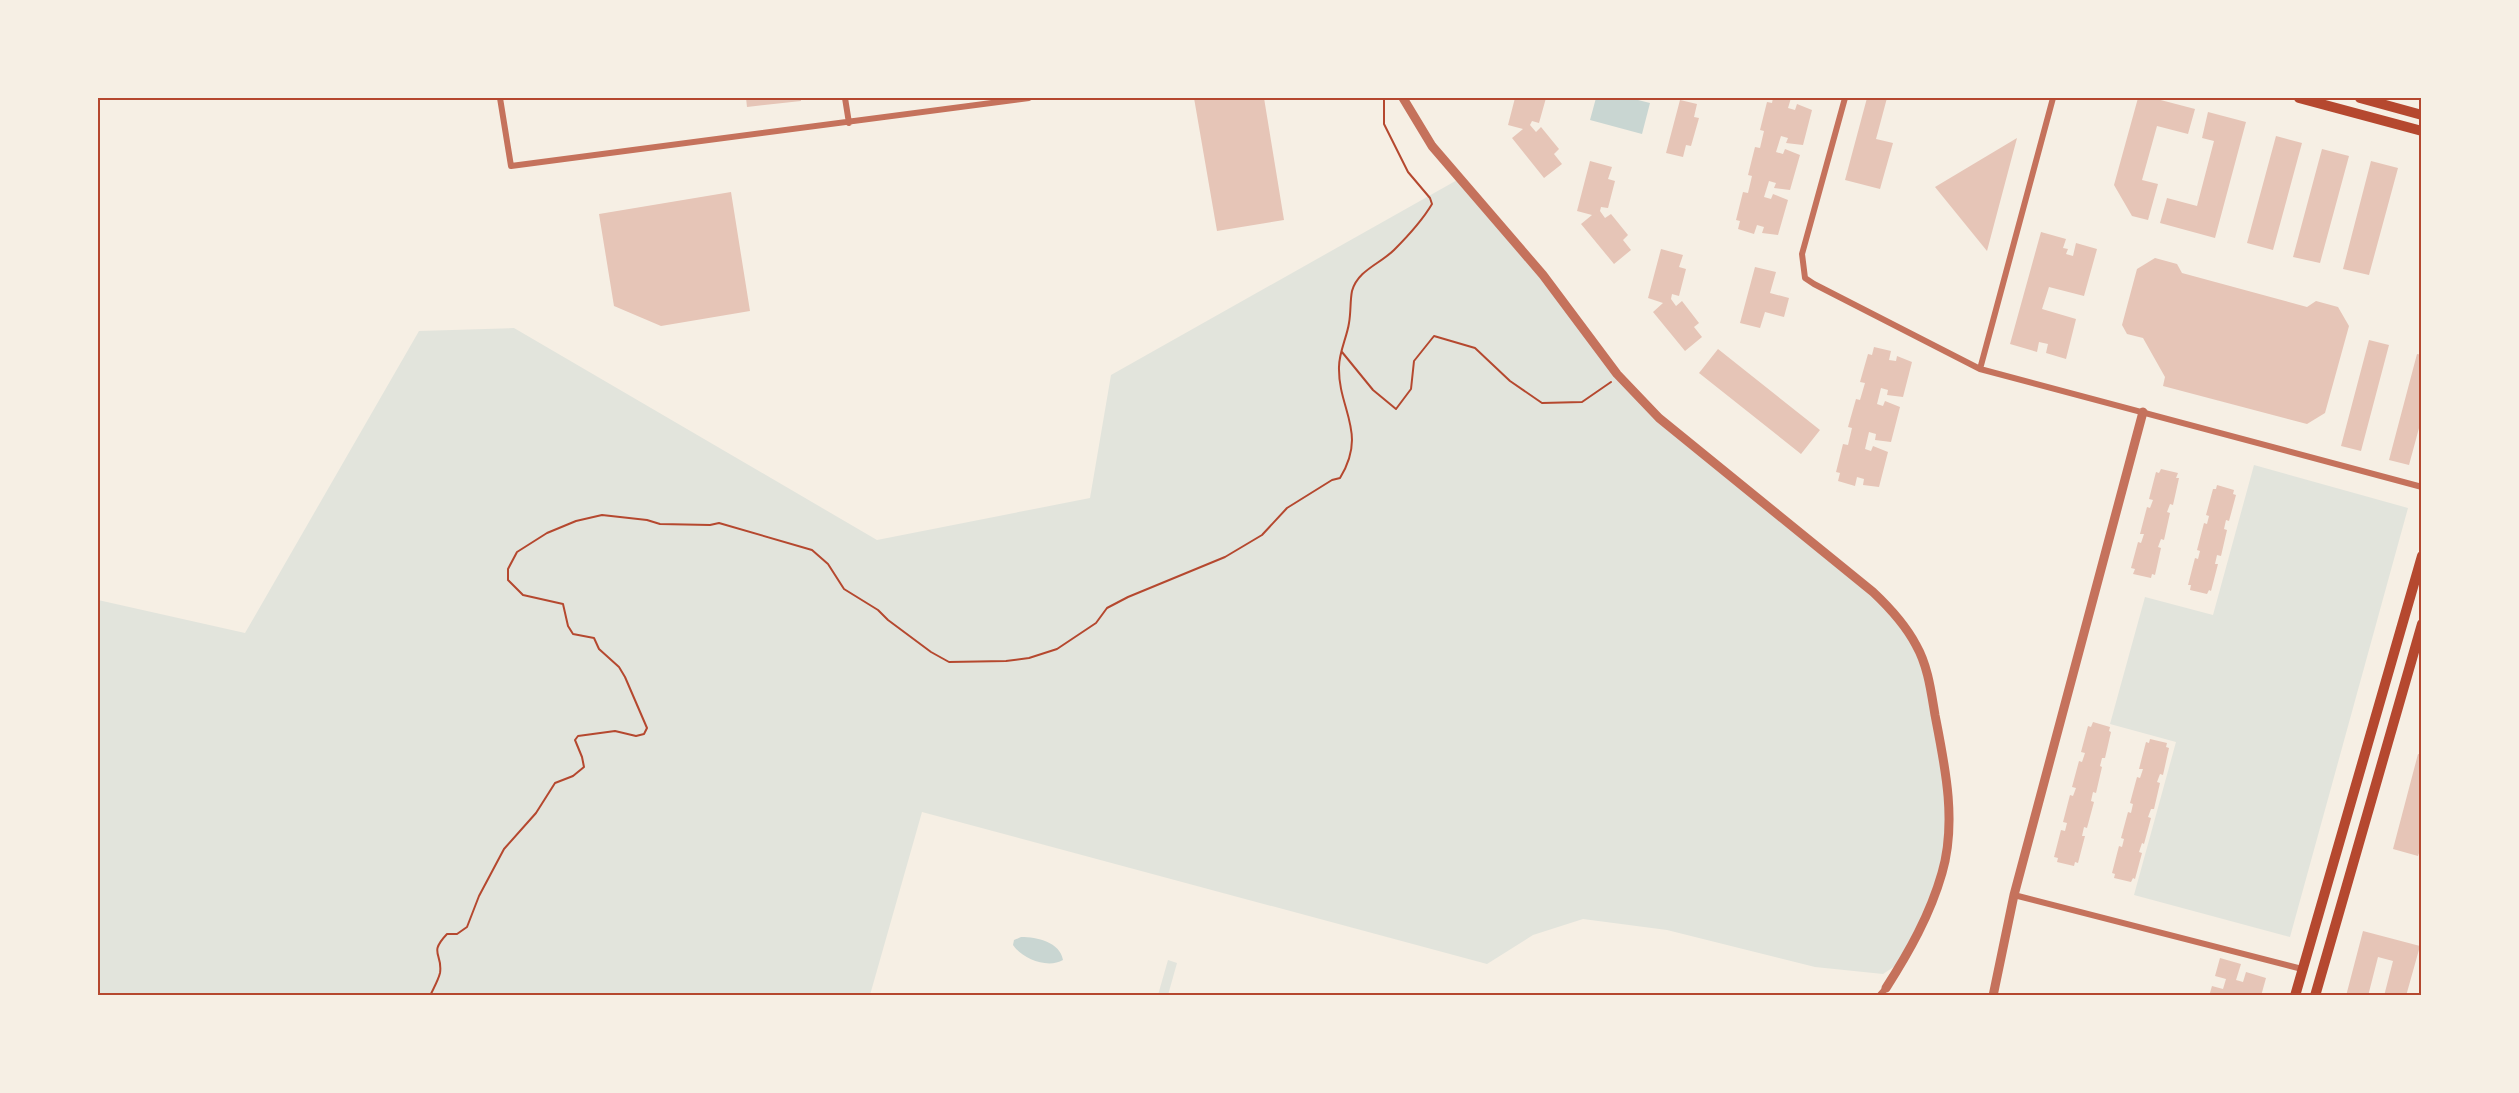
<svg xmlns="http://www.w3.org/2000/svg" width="2519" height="1093" font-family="'Exo 2',sans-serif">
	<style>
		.green { fill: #e2e4dc }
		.water { fill: #c9d6d2 }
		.building { fill: #e6c5b7 }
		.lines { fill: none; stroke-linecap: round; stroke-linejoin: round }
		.path { stroke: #b5482f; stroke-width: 2 }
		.minor { stroke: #c5725c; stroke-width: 6 }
		.tertiary { stroke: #c5725c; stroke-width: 9 }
		.secondary { stroke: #b5482f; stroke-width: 10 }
		.neatline { fill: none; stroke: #b5482f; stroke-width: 2 }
	</style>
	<rect width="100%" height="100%" fill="#f6efe4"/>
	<path class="green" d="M 1459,179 L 1631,389 L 1895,613 L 1923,660 L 1949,811 L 1943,872 L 1904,960 L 1883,974 L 1815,967 L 1667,930 L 1583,919 L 1533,935 L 1487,964 L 922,812 L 870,995 L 98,996 L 98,600 L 245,633 L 419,331 L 514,328 L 877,540 L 1090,498 L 1111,375 Z
		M 2254,465 L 2408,508 L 2290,937 L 2134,895 L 2176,742 L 2110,724 L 2145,597 L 2213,615 Z
		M 1168,960 L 1177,963 L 1168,995 L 1158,995 Z"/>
	<path class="water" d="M 1596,98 L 1630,98 L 1650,103 L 1642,134 L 1590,120 Z
		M 1021,937 C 1037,937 1060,942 1063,960 C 1048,969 1022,959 1013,945 L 1014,940 Z"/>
	<path class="building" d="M 746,98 L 801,98 L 801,101 L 747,107 Z
		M 1194,98 L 1264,98 L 1284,220 L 1217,231 Z
		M 1515,98 L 1546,98 L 1539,123 L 1532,121 L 1530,125 L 1536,132 L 1541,127 L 1559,149 L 1554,154 L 1562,164 L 1544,178 L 1512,138 L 1523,129 L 1508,125 Z
		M 1773,98 L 1791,98 L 1788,108 L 1795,110 L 1797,104 L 1812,110 L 1803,145 L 1786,143 L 1788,138 L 1781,136 L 1776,152 L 1783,154 L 1785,149 L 1800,155 L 1790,190 L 1774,188 L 1776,183 L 1769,181 L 1764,197 L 1771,199 L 1773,194 L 1788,200 L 1778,235 L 1762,233 L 1764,227 L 1757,225 L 1754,234 L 1738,229 L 1740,221 L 1736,220 L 1743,192 L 1748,193 L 1752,176 L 1748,175 L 1755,147 L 1760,148 L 1764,131 L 1760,130 L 1767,102 L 1772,103 Z
		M 1867,98 L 1887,98 L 1876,139 L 1893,143 L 1880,189 L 1845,180 Z
		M 2138,98 L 2153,98 L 2195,109 L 2188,134 L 2157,126 L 2142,180 L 2158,184 L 2148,220 L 2132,216 L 2114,185 Z
		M 1680,100 L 1697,104 L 1694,117 L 1699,118 L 1691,146 L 1686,145 L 1683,157 L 1666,153 Z
		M 2208,112 L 2246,122 L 2215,238 L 2160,223 L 2167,198 L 2197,206 L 2214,141 L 2202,138 Z
		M 2276,136 L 2302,143 L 2273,250 L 2247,243 Z
		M 2017,138 L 1987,251 L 1935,187 Z
		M 2322,149 L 2349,156 L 2320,263 L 2293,257 Z
		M 1590,161 L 1612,167 L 1608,179 L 1615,181 L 1608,208 L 1601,207 L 1600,211 L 1605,218 L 1611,214 L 1628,235 L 1623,240 L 1631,250 L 1614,264 L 1581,224 L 1592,215 L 1577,211 Z
		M 2371,161 L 2398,168 L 2369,275 L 2343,269 Z
		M 731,192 L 750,311 L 661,326 L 614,306 L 599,214 Z
		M 2041,232 L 2066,239 L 2063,248 L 2068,249 L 2066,254 L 2073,256 L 2076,243 L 2097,249 L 2084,296 L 2049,287 L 2042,309 L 2076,319 L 2066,359 L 2046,353 L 2048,344 L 2039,342 L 2037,352 L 2010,344 Z
		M 1661,249 L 1683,255 L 1679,267 L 1686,269 L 1679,296 L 1672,294 L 1671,299 L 1676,306 L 1682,301 L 1699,323 L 1694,327 L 1702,337 L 1685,351 L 1653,312 L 1663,303 L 1648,298 Z
		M 2155,258 L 2177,264 L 2182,273 L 2307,307 L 2316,301 L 2338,307 L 2349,326 L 2325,413 L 2307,424 L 2163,386 L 2165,377 L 2143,338 L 2127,334 L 2122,325 L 2137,269 Z
		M 1755,267 L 1776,272 L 1770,293 L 1789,298 L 1784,317 L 1765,312 L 1760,328 L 1740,323 Z
		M 2369,340 L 2389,345 L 2361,451 L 2341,446 Z
		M 1874,347 L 1891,351 L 1889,360 L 1896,361 L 1897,356 L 1912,362 L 1903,397 L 1887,395 L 1888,390 L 1881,388 L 1877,404 L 1883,406 L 1885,401 L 1900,407 L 1891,442 L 1875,440 L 1876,434 L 1869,432 L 1865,449 L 1871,451 L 1873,446 L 1888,452 L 1879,487 L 1863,485 L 1864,479 L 1857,477 L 1855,486 L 1838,481 L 1840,473 L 1836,472 L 1843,444 L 1848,445 L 1852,428 L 1848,427 L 1856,399 L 1860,400 L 1865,383 L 1860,382 L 1868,354 L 1872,355 Z
		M 1718,349 L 1820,430 L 1801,454 L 1699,373 Z
		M 2417,354 L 2422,355 L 2422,417 L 2409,465 L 2389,460 Z
		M 2161,469 L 2178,473 L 2176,478 L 2179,478 L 2173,505 L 2170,504 L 2167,512 L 2170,513 L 2164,540 L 2161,539 L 2158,547 L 2161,548 L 2155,575 L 2152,574 L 2151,578 L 2133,574 L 2135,569 L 2131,568 L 2138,542 L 2141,543 L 2144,534 L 2140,534 L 2147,507 L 2150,508 L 2153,500 L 2149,499 L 2156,472 L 2159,473 Z
		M 2217,485 L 2234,490 L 2233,494 L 2236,495 L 2229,521 L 2226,520 L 2224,529 L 2227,530 L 2221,556 L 2217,555 L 2215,564 L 2218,564 L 2211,591 L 2209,590 L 2207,594 L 2190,590 L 2191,585 L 2188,585 L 2195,558 L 2198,559 L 2200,551 L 2197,550 L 2204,523 L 2207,524 L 2209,516 L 2206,515 L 2213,489 L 2216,489 Z
		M 2093,722 L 2110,727 L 2109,731 L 2111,732 L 2105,758 L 2102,758 L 2100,766 L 2102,767 L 2096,793 L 2093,792 L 2091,801 L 2094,802 L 2087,828 L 2084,827 L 2082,836 L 2085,836 L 2078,863 L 2075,862 L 2074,866 L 2057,862 L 2058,858 L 2054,857 L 2061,830 L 2065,831 L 2067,823 L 2063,822 L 2070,795 L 2073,796 L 2076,788 L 2072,787 L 2079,761 L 2082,762 L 2085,753 L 2081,752 L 2088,726 L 2091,727 Z
		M 2150,739 L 2167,743 L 2166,747 L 2169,748 L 2163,775 L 2160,774 L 2157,782 L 2160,783 L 2154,809 L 2151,809 L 2148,817 L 2151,818 L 2144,844 L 2142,843 L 2139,852 L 2142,853 L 2135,879 L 2133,878 L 2131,882 L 2114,878 L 2115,874 L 2112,873 L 2119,846 L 2122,847 L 2124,839 L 2121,838 L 2128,812 L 2131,813 L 2133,804 L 2130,803 L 2137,777 L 2140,778 L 2143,769 L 2139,769 L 2146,742 L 2149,743 Z
		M 2418,754 L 2422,755 L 2422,844 L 2418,856 L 2393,849 Z
		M 2363,931 L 2420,946 L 2406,996 L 2384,996 L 2393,961 L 2378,957 L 2368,996 L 2346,996 Z
		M 2220,958 L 2241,964 L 2236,980 L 2243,982 L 2246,972 L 2266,978 L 2261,996 L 2209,996 L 2212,986 L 2223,989 L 2226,979 L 2215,976 Z"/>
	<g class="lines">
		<path class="path" d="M 1342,352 L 1373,390 L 1396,409 L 1411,389 L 1414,361 L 1434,336 L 1475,348 L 1510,381 L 1542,403 L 1582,402 L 1611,382
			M 430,996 C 433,989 438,981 440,973 C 443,953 428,954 447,934 L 457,934 L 467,927 L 479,896 L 504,849 L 536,813 L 555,783 L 573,776 L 584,767 L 582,757 L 575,740 L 578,736 L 615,731 L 636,736 L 644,734 L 647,728 L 625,677 L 619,667 L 599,649 L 594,638 L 573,634 L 568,626 L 563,604 L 523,595 L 508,580 L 508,569 L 517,552 L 547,533 L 576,521 L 602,515 L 647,520 L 660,524 L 710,525 L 719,523 L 812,550 L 828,564 L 844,589 L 878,610 L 888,620 L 931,652 L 949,662 L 1006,661 L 1029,658 L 1057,649 L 1096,623 L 1107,608 L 1128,597 L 1225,557 L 1262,535 L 1287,508 L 1332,480 L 1340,478 C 1368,432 1338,410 1339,367 C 1339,352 1347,337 1349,323 C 1351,312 1350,301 1352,291 C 1358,270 1380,264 1394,250 C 1408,236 1422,221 1432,204 L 1430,198 L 1408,172 L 1384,124 L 1384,98"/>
		<path class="minor" d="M 500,98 L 511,166 L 1029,98
			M 845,98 L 849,123
			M 1845,98 L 1802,254 L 1805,278 L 1814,284 L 1980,369 L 2422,487
			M 1980,369 L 2053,98
			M 2014,895 L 2302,969
			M 1879,996 L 1886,988"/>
		<path class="tertiary" d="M 1403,98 L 1432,146 L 1543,275 L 1617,374 L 1659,418 L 1873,592 C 1890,608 1905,624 1916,645 C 1928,666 1931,691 1935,715 C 1945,766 1957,822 1942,873 C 1930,915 1909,952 1886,988
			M 1993,996 L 2014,895 L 2143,412"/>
		<path class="secondary" d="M 2299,98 L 2422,131
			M 2360,98 L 2422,115
			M 2295,996 L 2422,556
			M 2315,996 L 2422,624"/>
	</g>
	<rect width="2519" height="1093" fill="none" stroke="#f6efe4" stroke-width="198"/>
	<rect x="99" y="99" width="2321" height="895" class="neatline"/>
</svg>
